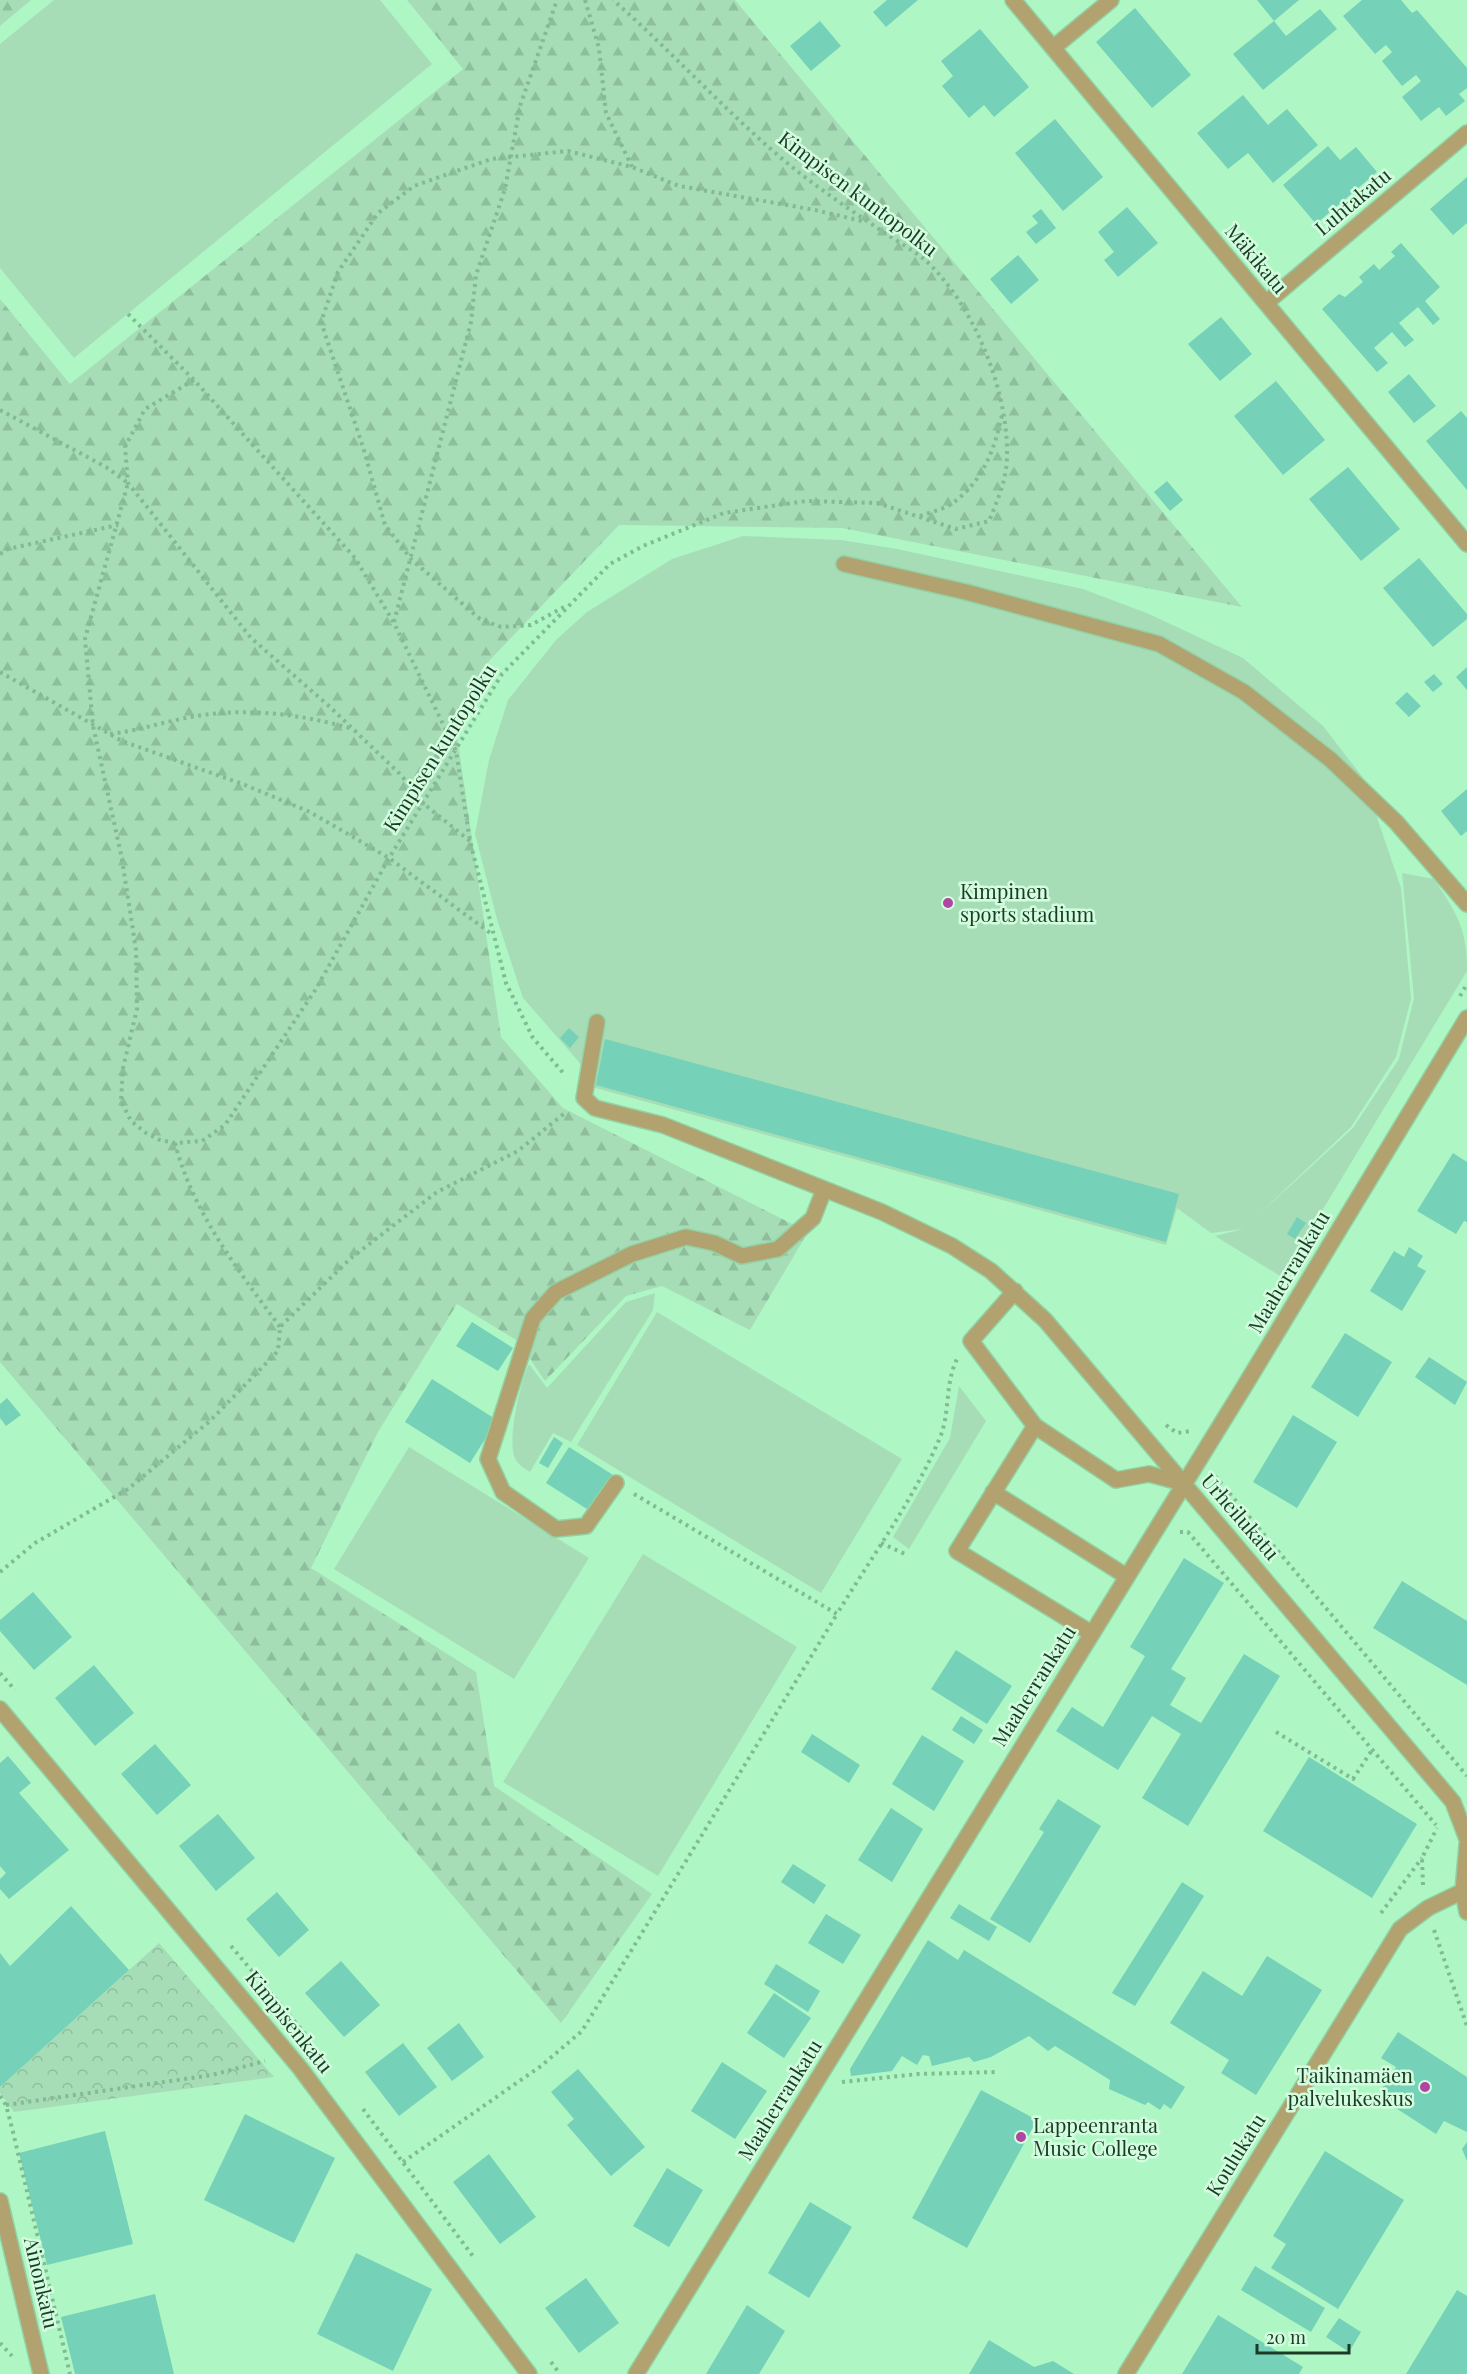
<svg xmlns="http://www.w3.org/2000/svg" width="1467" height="2374" font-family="'Playfair Display',serif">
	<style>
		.grass { fill: #a6ddb6 }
		.forest { fill: url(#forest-firs) }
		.park { fill: url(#park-crowns) }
		.building { fill: #75d1b7 }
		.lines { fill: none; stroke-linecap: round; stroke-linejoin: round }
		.minor-casing { stroke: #91d1a4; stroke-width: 18 }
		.path { stroke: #80bb92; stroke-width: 4; stroke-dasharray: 3 4.5; stroke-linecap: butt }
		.minor { stroke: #b1a26f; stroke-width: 15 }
		.poi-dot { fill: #b244a2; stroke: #d2fdde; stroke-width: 2 }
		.labels { text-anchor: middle; stroke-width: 5; stroke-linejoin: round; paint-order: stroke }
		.street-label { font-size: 20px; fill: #1c3a26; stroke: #d2fdde }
		.poi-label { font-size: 20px; fill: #1c3a26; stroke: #d2fdde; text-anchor: start }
	</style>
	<defs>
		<pattern id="forest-firs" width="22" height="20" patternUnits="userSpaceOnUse" patternTransform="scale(1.5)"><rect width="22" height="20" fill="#a6ddb6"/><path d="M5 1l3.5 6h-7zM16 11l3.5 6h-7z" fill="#8ebe9c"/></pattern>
		<pattern id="park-crowns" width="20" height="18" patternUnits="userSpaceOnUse" patternTransform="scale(1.5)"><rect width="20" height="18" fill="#a6ddb6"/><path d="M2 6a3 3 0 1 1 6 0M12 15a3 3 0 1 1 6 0" fill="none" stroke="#8ebe9c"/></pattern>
	</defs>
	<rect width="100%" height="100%" fill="#aef7c4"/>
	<path class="grass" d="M 54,0 L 380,0 L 432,64 L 74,358 L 0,268 L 0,44 Z
		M 743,536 L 841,540 L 897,549 L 1083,589 L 1149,614 L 1243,658 L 1323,726 L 1364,779 L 1401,888 L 1411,999 L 1396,1057 L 1351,1127 L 1254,1219 L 1353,1128 L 1399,1059 L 1414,998 L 1402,873 L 1434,879 C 1457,914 1467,928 1467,971 L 1282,1277 L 1215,1236 L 1243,1229 L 1211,1233 L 1177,1208 L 1166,1245 L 592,1087 L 579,1062 L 523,998 L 497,919 L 475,834 L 489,760 L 508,700 L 556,640 L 587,612 L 672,559 Z
		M 655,1293 L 653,1310 L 571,1442 L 553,1433 L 530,1472 C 522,1467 514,1462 513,1451 C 510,1429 520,1384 529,1364 L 547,1388 L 626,1302 Z
		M 657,1312 L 902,1459 L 821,1593 L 577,1445 Z
		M 959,1386 L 986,1421 L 909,1549 L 893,1537 L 950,1438 Z
		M 409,1447 L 589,1558 L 514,1679 L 334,1569 Z
		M 643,1554 L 797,1647 L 658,1876 L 503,1782 Z"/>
	<path class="forest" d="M 0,0 L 31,0 L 0,26 Z
		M 407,0 L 735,0 L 1242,607 L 842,528 L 619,525 L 488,662 L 455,722 L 501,1037 L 563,1108 L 808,1232 L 750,1330 L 662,1286 L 626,1296 L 545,1381 L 518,1341 L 457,1304 L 378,1432 L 311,1568 L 476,1672 L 494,1786 L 652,1894 L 561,2023 L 0,1362 L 0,299 L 70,384 L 463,69 Z"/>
	<path class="park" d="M 159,1943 L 274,2077 L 14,2112 L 0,2093 L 0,2087 Z"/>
	<path class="building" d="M 887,0 L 918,0 L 886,27 L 873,12 Z
		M 1257,0 L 1299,0 L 1274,21 Z
		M 1362,0 L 1401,0 L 1412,13 L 1417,10 L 1467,68 L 1467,88 L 1459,94 L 1465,101 L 1446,116 L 1439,107 L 1421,121 L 1402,97 L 1421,81 L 1416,75 L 1402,86 L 1382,61 L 1392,52 L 1386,45 L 1375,54 L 1343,16 Z
		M 1135,8 L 1191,75 L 1152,108 L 1096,42 Z
		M 1320,9 L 1337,29 L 1263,90 L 1233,54 L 1274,21 L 1286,36 Z
		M 820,21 L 841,46 L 811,71 L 790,46 Z
		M 980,29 L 1029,87 L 994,117 L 984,105 L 969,118 L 942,86 L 953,76 L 941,61 Z
		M 1243,95 L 1268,125 L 1287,109 L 1318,145 L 1273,183 L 1248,153 L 1228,169 L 1197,133 Z
		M 1055,119 L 1103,177 L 1063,211 L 1015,153 Z
		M 1328,146 L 1340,160 L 1356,147 L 1377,172 L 1316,224 L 1283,185 Z
		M 1467,177 L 1467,223 L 1453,235 L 1430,209 Z
		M 1127,207 L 1158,243 L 1118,277 L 1104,260 L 1114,252 L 1098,232 Z
		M 1041,209 L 1056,228 L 1036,244 L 1026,232 L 1038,223 L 1032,216 Z
		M 1401,243 L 1440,287 L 1425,301 L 1440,319 L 1433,325 L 1418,307 L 1399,323 L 1414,340 L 1405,347 L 1392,332 L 1374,348 L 1388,363 L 1377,372 L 1322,309 L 1339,294 L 1345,297 L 1363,282 L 1359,277 L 1374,264 L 1379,270 L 1395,256 L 1391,252 Z
		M 1018,255 L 1039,280 L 1011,304 L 990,279 Z
		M 1221,317 L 1252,354 L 1220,381 L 1188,344 Z
		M 1409,374 L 1436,406 L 1414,423 L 1388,392 Z
		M 1276,381 L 1325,440 L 1283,475 L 1234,416 Z
		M 1461,411 L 1467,418 L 1467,490 L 1426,441 Z
		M 1348,467 L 1400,529 L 1361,561 L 1309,499 Z
		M 1167,481 L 1183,500 L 1170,511 L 1154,492 Z
		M 1419,558 L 1467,614 L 1467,619 L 1433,647 L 1383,588 Z
		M 1467,667 L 1467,690 L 1456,677 Z
		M 1434,674 L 1443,684 L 1433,692 L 1424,682 Z
		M 1407,692 L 1421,706 L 1409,717 L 1395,703 Z
		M 1467,789 L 1467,831 L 1461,836 L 1441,811 Z
		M 569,1028 L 579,1037 L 570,1048 L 560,1038 Z
		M 605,1039 L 1179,1194 L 1166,1242 L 596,1085 Z
		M 1453,1153 L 1467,1162 L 1467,1222 L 1464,1221 L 1456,1234 L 1417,1211 Z
		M 1297,1217 L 1306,1223 L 1295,1239 L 1287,1234 Z
		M 1409,1247 L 1423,1256 L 1417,1266 L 1426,1271 L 1402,1311 L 1370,1291 L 1394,1251 L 1404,1257 Z
		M 472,1322 L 513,1348 L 498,1371 L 456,1346 Z
		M 1345,1333 L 1392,1362 L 1358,1417 L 1311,1387 Z
		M 1429,1357 L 1467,1382 L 1455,1405 L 1415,1377 Z
		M 432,1379 L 497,1420 L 470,1463 L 405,1422 Z
		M 7,1398 L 21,1415 L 6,1426 L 0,1418 L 0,1404 Z
		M 1293,1415 L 1337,1442 L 1297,1508 L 1253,1482 Z
		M 554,1437 L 563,1443 L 548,1468 L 539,1463 Z
		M 569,1447 L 613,1475 L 590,1511 L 546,1483 Z
		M 1184,1558 L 1224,1583 L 1171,1669 L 1186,1678 L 1170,1705 L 1201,1723 L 1244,1654 L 1280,1676 L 1188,1826 L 1142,1798 L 1181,1734 L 1152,1716 L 1118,1770 L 1056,1731 L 1072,1707 L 1103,1727 L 1145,1656 L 1130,1647 Z
		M 1402,1581 L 1467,1621 L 1467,1685 L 1373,1628 Z
		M 33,1592 L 72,1637 L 34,1670 L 0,1631 L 0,1620 Z
		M 956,1650 L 1012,1686 L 987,1724 L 931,1689 Z
		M 94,1665 L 134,1713 L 95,1746 L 55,1698 Z
		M 961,1716 L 983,1730 L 974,1744 L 952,1730 Z
		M 812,1734 L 860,1765 L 849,1783 L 801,1752 Z
		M 922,1735 L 964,1761 L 934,1811 L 892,1784 Z
		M 155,1744 L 191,1785 L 157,1815 L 121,1774 Z
		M 8,1756 L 31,1783 L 19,1793 L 69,1850 L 9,1899 L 0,1889 L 0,1879 L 6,1873 L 0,1866 L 0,1763 Z
		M 1309,1757 L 1417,1824 L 1372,1898 L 1263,1831 Z
		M 1058,1799 L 1101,1826 L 1030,1943 L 990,1919 L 1044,1832 L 1039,1829 Z
		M 891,1808 L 923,1829 L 892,1882 L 858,1860 Z
		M 218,1814 L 255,1858 L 216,1891 L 179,1846 Z
		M 793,1864 L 826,1885 L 814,1904 L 781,1882 Z
		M 1182,1882 L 1204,1896 L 1135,2006 L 1112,1993 Z
		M 277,1892 L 309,1930 L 279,1957 L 246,1919 Z
		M 959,1904 L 997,1927 L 989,1941 L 950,1918 Z
		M 71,1906 L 129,1970 L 0,2087 L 0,1953 L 10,1966 Z
		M 826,1914 L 861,1935 L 843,1964 L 808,1943 Z
		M 928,1940 L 958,1960 L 964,1950 L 1185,2087 L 1171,2109 L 1164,2104 L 1160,2110 L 1148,2102 L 1145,2105 L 1109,2089 L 1110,2080 L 1055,2046 L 1048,2051 L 1029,2036 L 991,2057 L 974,2062 L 969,2057 L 932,2066 L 929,2056 L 923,2055 L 917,2065 L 902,2056 L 892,2071 L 851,2076 L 850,2069 Z
		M 1267,1956 L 1322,1990 L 1256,2095 L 1221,2073 L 1229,2060 L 1170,2023 L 1203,1971 L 1242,1996 Z
		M 341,1961 L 380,2005 L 344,2037 L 305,1993 Z
		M 776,1964 L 820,1991 L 808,2012 L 764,1984 Z
		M 774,1993 L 811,2018 L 784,2058 L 747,2033 Z
		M 459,2023 L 484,2057 L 452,2081 L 427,2048 Z
		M 1398,2032 L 1467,2077 L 1467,2132 L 1444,2121 L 1436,2134 L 1377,2096 L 1396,2067 L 1381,2058 Z
		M 403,2043 L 437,2087 L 399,2116 L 365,2072 Z
		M 722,2062 L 767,2091 L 735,2139 L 691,2111 Z
		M 578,2069 L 645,2147 L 611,2176 L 567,2125 L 574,2119 L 551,2092 Z
		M 981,2090 L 1037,2120 L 967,2248 L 912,2218 Z
		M 245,2114 L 335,2158 L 294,2243 L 204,2200 Z
		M 105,2131 L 133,2244 L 47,2265 L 19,2153 Z
		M 1467,2142 L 1467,2161 L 1462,2149 Z
		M 1325,2151 L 1404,2200 L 1338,2309 L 1271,2268 L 1286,2244 L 1273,2236 Z
		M 489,2154 L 536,2217 L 500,2244 L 453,2182 Z
		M 667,2168 L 703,2190 L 669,2247 L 633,2226 Z
		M 810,2202 L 852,2227 L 809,2298 L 768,2273 Z
		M 356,2253 L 432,2289 L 393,2371 L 317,2334 Z
		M 1255,2266 L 1325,2308 L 1311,2332 L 1241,2290 Z
		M 586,2278 L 619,2323 L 579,2353 L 545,2308 Z
		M 1457,2290 L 1467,2296 L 1467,2374 L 1406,2374 Z
		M 155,2294 L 174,2374 L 75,2374 L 61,2317 Z
		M 747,2305 L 785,2331 L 759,2374 L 706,2374 Z
		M 1218,2315 L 1303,2367 L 1299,2374 L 1182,2374 Z
		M 1339,2318 L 1361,2332 L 1349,2352 L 1326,2337 Z
		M 989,2340 L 1034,2367 L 1053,2361 L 1074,2374 L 969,2374 Z"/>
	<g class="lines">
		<defs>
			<path id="minor" d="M 1013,0 L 1467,544
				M 1053,48 L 1111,0
				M 1266,303 L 1467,133
				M 844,564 L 966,592 L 1159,644 L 1244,692 L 1331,760 L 1396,822 L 1467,904
				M 597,1022 L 584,1098 L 595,1108 L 663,1125 L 882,1212 L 952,1246 L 991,1271 L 1045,1320 L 1453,1802 L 1467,1839
				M 1015,1291 L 971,1341 L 1035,1426 L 1116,1480 L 1149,1474 L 1183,1483
				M 1035,1426 L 957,1551 L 1091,1633
				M 616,1483 L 586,1526 L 556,1529 L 503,1492 L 488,1459 L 533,1318 L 556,1292 L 632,1254 L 686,1237 L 714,1243 L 742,1256 L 778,1249 L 813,1218 L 824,1190
				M 993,1492 L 1126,1576
				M 0,1709 L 300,2068 L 529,2374
				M 1467,1845 L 1463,1891 L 1467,1912
				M 0,2201 L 41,2374
				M 636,2374 L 1244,1387 L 1467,1018
				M 1126,2374 L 1400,1929 L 1428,1908 L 1463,1891"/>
		</defs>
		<use href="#minor" class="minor-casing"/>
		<path class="path" d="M 585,0 L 599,48 L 606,113 L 632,167
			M 128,314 L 194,380 L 355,558 L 394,623 L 456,751 L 470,841 L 506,983 L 533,1038 L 565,1075
			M 194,380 L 145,409 L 125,447 L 128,483 L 251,638 L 329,706 L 401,775 L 424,804 L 470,841
			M 0,410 L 106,467 L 128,483 L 85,639 L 93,726 L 122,859 L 136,950 L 137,1009 L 123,1068 L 121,1101 L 131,1121 L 146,1133 L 160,1140 L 175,1143 L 202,1141 L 225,1125 L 316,989 L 389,858 L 502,674 L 610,564 L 643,546 L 724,513 L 806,501 L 877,503 L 956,529 L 989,521 C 998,499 1007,479 1007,455 C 1008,389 973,303 924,259 C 911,249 895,240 882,231 C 853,212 824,192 797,171 C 731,118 676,55 613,0
			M 920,516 C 931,512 945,509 954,502 C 983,481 995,448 1002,415
			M 0,554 L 8,549 L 118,525
			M 564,607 L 531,625 L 501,627 L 480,619 L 411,559 L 385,525 L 363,447 L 321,322 L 338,272 L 378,213 L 414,186 L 491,159 L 568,151 L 632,167 L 679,186 L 815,210 L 866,222
			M 394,622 L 471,322 L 476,275 L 505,189 L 520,106 L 557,0
			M 0,672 L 122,741 L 245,785 L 310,812 L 389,858 L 493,935
			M 110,734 C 135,731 157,724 181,719 C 238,706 298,713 353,729
			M 1460,996 L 1467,984
			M 175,1143 C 193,1213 238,1270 280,1327
			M 1166,1425 L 1177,1433 L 1191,1431
			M 1215,1476 L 1467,1776
			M 634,1494 L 837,1614 C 872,1556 915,1498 941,1435 C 950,1411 945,1383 957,1359
			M 1180,1532 L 1188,1532 L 1436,1825
			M 881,1543 L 907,1555
			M 0,1572 L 35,1543 L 128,1489 L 210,1421 L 278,1351 L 280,1327 L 351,1258 L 437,1192 L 518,1151 L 566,1112
			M 0,1673 L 15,1690
			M 1276,1732 L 1353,1779 L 1372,1750
			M 1423,1885 L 1422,1858 L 1437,1828
			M 1381,1913 L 1422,1858
			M 1434,1930 L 1467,2026
			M 231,1946 L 311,2041
			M 842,2082 L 918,2074 L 997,2072
			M 0,2096 L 6,2105 L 13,2132 L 70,2374
			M 6,2105 L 212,2075 L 265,2061
			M 363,2109 L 475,2259
			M 403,2162 L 541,2066 L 582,2031 L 837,1614
			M 0,2343 L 12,2356
			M 551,2362 L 560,2374"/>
		<use href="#minor" class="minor"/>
	</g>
	<g class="poi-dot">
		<circle cx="948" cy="903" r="6"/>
		<circle cx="1425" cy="2087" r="6"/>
		<circle cx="1021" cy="2137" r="6"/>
	</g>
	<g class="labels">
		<g class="street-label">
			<text transform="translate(858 194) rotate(37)" y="7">Kimpisen kuntopolku</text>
			<text transform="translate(1353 202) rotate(-40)" y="7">Luhtakatu</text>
			<text transform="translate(1256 259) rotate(50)" y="7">Mäkikatu</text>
			<text transform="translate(440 748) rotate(-58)" y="7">Kimpisen kuntopolku</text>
			<text transform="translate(1289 1272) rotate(-59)" y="7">Maaherrankatu</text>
			<text transform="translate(1240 1517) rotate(49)" y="7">Urheilukatu</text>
			<text transform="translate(1034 1686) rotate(-58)" y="7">Maaherrankatu</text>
			<text transform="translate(289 2022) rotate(51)" y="7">Kimpisenkatu</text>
			<text transform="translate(780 2100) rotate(-58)" y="7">Maaherrankatu</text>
			<text transform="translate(1236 2155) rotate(-58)" y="7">Koulukatu</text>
			<text transform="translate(41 2283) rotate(77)" y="7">Ainonkatu</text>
		</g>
		<g class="poi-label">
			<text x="960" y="899">Kimpinen<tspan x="960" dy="23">sports stadium</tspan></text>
			<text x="1413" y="2083" text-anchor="end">Taikinamäen<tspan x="1413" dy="23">palvelukeskus</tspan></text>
			<text x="1033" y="2133">Lappeenranta<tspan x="1033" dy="23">Music College</tspan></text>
		</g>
	</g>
	<path d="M1257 2344v9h92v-9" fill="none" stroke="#1c3a26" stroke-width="3"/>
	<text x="1266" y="2344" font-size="18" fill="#1c3a26" stroke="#d2fdde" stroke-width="4.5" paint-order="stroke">20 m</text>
</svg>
